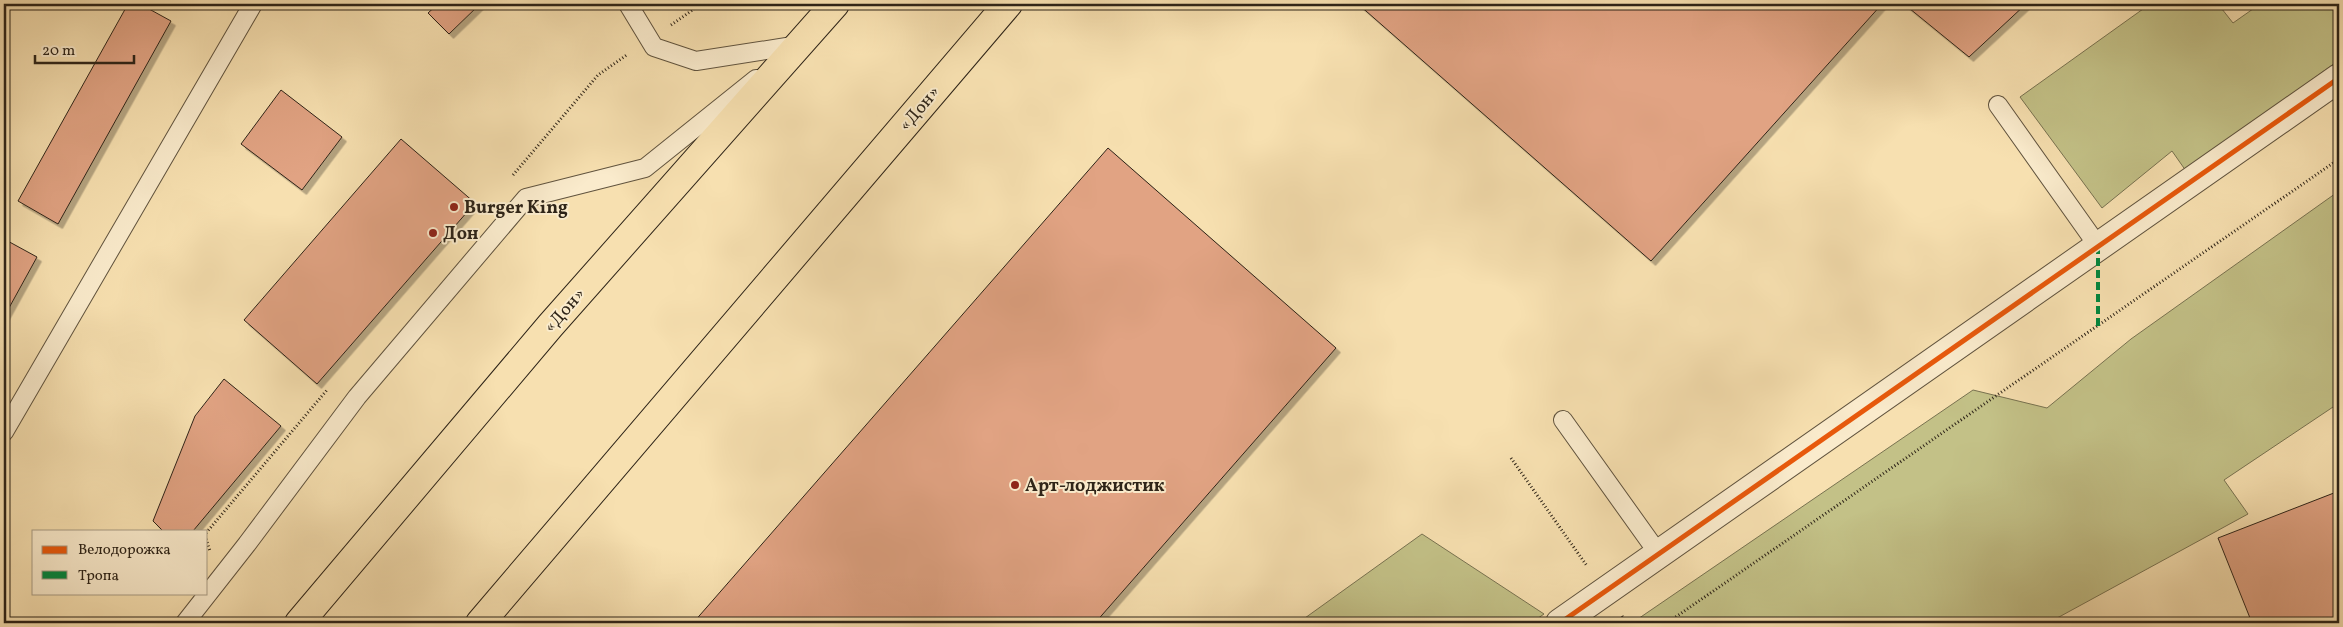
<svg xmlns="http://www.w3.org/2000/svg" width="2343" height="627" font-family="Vollkorn,serif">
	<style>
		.green { fill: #c3c187; stroke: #787250 }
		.building { fill: #e1a383; stroke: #2e2418; filter: url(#shadow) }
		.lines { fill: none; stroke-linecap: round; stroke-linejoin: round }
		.lane-casing { stroke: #60533e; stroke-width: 20 }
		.street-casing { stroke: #60533e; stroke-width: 30 }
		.highway-casing { stroke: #2e2418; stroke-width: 30 }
		.path { stroke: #2e2418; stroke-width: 3; stroke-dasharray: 1 2.5; stroke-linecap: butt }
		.lane { stroke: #faebcc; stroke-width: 18 }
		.street { stroke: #faebcc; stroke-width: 28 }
		.highway { stroke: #f7e0b0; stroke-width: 28 }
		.rail-casing { stroke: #2e2418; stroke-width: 5.5 }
		.rail { stroke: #faebcc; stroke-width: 4; stroke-dasharray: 11; stroke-linecap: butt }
		.quiet { stroke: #00873e; stroke-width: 4; stroke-dasharray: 8 4; stroke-linecap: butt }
		.cycleway-casing { stroke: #faebcc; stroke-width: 8 }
		.cycleway { stroke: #e8590c; stroke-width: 5 }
		.poi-dot { fill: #8f2418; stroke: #faebcc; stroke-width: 2 }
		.labels { text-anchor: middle; stroke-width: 4; stroke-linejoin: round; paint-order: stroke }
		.street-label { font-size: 18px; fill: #2e2418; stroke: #faebcc }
		.poi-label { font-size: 18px; font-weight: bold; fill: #2e2418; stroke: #faebcc; text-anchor: start }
	</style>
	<defs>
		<filter id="shadow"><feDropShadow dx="4.5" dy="4.5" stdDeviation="0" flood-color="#0004"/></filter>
	</defs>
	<rect width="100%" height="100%" fill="#f7e0b0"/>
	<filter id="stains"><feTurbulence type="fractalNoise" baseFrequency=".004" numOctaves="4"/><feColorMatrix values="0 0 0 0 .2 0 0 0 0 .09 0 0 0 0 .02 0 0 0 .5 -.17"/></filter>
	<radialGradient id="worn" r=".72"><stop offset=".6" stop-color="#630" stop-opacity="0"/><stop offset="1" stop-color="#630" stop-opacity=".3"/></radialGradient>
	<path class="green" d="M 2150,4 L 2218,4 L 2233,23 L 2260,4 L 2339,4 L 2339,60 L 2186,171 L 2172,151 L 2102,208 L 2020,97 Z
		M 2339,191 L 2339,403 L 2224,480 L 2248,514 L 2048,623 L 1632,623 L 1973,390 L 2047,408 L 2131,339 Z
		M 1422,534 L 1544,614 L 1531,623 L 1298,623 Z"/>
	<path class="building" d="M 128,4 L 140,4 L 171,21 L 58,224 L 18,201 Z
		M 438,4 L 478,4 L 479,5 L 449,34 L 428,13 Z
		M 1358,4 L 1882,4 L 1651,261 Z
		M 1904,4 L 2026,4 L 1969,57 Z
		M 281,90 L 342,137 L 302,190 L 241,144 Z
		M 401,139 L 475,203 L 317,384 L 244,320 Z
		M 1108,148 L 1336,348 L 1095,623 L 693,623 Z
		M 4,239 L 37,257 L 4,317 Z
		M 224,379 L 281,426 L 193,531 L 163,531 L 153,521 L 195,416 Z
		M 2339,491 L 2339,619 L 2327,623 L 2252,623 L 2218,538 Z"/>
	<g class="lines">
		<defs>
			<path id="lane" d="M 628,4 L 654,47 L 696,61 L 799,45
				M 1998,105 L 2098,246
				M 1563,420 L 1658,553
				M 4,432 L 253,4
				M 185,623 L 247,544 L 357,397 L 526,198 L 645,168 L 756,79"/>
			<path id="street" d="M 1560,623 L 2339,78"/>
			<path id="highway" d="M 299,623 L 550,326 L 835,4
				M 480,623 L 1008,4"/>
		</defs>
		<use href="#lane" class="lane-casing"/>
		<use href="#street" class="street-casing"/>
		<use href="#highway" class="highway-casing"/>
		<path class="path" d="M 671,25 L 701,4
			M 513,175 L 598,75 L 628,54
			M 1511,458 L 1587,566
			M 206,533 L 327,390
			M 206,539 L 210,551
			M 1622,616 L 1627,623
			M 1667,623 L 2339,159"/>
		<use href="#lane" class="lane"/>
		<use href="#street" class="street"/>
		<use href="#highway" class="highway"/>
		<defs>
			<path id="rail" d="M 4,8 L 6,4"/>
		</defs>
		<use href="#rail" class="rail-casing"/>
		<use href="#rail" class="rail"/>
		<path class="quiet" d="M 2098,326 L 2098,246"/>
		<defs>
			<path id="cycleway" d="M 1560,623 L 2339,78"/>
		</defs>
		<use href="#cycleway" class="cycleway-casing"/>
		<use href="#cycleway" class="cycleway"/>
	</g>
	<g class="poi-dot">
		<circle cx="454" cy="207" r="5"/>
		<circle cx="433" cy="233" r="5"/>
		<circle cx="1015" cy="485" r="5"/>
	</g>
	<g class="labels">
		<g class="street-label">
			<text transform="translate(919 108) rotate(-50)" y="6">«Дон»</text>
			<text transform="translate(564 310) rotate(-49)" y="6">«Дон»</text>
		</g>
		<g class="poi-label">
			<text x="464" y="213">Burger King</text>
			<text x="443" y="239">Дон</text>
			<text x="1025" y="491">Арт-лоджистик</text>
		</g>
	</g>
	<rect width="2343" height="627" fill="none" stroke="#f7e0b0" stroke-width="20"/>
	<rect x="5" y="5" width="2333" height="617" fill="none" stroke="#2e2418" stroke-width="2.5"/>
	<rect x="10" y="10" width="2323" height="607" fill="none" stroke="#2e2418"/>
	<rect x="32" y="530" width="175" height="65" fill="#faebcc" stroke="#a89b84"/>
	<rect x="42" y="546" width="25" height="8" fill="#e8590c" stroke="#a89b84"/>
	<text x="78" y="554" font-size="15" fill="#2e2418">Велодорожка</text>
	<rect x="42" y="571" width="25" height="8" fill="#00873e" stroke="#a89b84"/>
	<text x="78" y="580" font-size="15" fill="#2e2418">Тропа</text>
	<path d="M35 55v8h99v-8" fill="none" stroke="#2e2418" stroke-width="2.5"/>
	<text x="42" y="55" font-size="15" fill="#2e2418" stroke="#faebcc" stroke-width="4" paint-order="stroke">20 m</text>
	<rect width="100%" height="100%" filter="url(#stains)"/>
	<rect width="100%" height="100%" fill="url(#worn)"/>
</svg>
